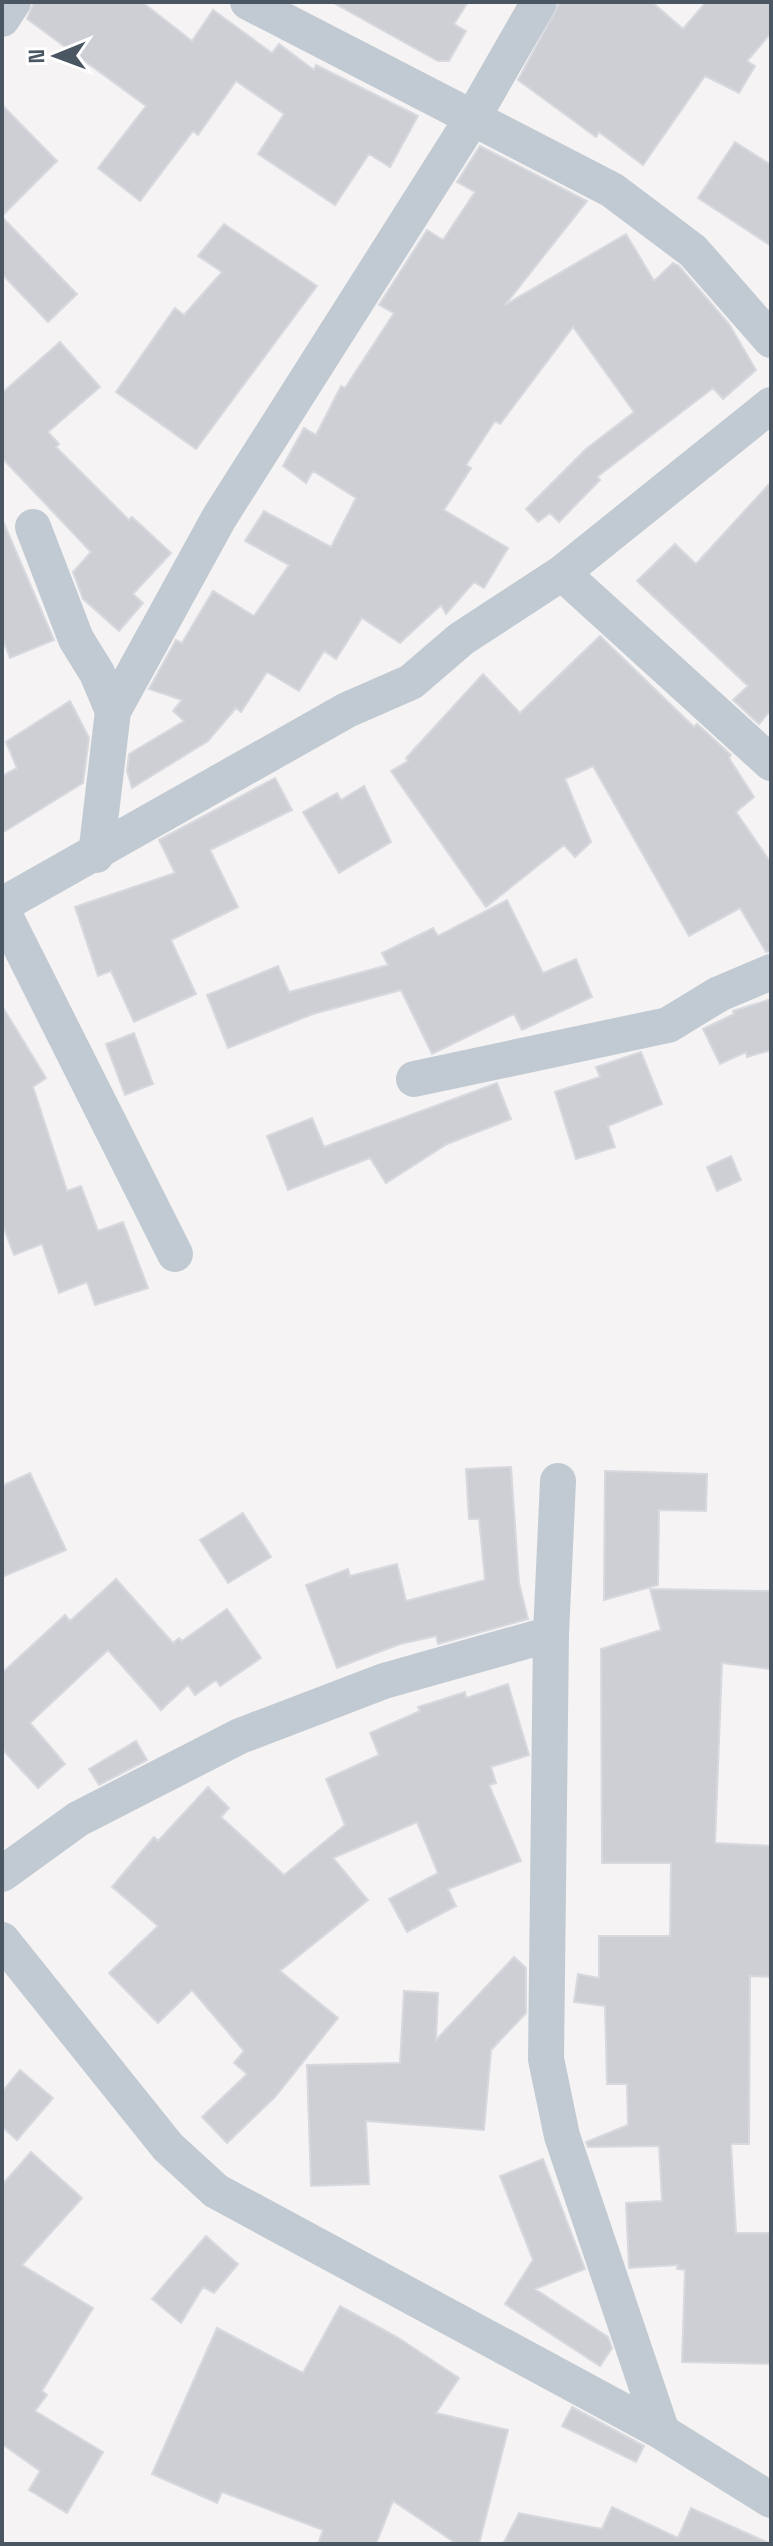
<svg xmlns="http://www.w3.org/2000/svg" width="773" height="2546" font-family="'Space Grotesk',sans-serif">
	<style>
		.building { fill: #cdcfd5; stroke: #d7d9de; stroke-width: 2 }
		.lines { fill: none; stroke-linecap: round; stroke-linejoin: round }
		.minor { stroke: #c1cad2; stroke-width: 36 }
	</style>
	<rect width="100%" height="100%" fill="#f5f3f3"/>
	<path class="building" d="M 34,2 L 142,2 L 192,41 L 213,10 L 272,53 L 279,44 L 314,70 L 316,65 L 418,116 L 390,167 L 369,154 L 335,205 L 258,154 L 284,114 L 236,81 L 198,135 L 193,131 L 140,201 L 98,168 L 146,106 L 27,19 Z
		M 332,2 L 468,2 L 454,24 L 466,31 L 449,61 L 438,61 Z
		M 560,2 L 652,2 L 683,29 L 706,2 L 771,2 L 771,33 L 747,61 L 755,66 L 739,93 L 705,76 L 643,165 L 599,132 L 596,137 L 518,80 Z
		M 2,105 L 57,161 L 2,216 Z
		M 735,142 L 771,165 L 771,246 L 698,198 Z
		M 480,146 L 587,201 L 505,305 L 626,234 L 654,281 L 673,263 L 679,266 L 729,324 L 756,370 L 723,399 L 713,388 L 597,477 L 600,480 L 559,522 L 550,513 L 538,522 L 526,509 L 586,449 L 634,412 L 573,327 L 500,424 L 495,421 L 466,465 L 471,468 L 444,510 L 508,548 L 484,588 L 474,582 L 446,614 L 441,605 L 400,643 L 362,618 L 336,659 L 324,651 L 299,691 L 267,672 L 241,712 L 236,708 L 208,741 L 132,788 L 127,771 L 129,754 L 184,721 L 173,711 L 182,700 L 149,689 L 176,640 L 182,643 L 213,591 L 254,616 L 289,565 L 245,541 L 264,511 L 331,547 L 356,498 L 313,471 L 306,483 L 283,466 L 304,428 L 316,435 L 341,386 L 345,388 L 394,313 L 379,305 L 427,230 L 443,240 L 475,192 L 457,182 Z
		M 2,217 L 77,294 L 48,322 L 2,274 Z
		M 224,224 L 317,286 L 196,449 L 116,392 L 175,308 L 184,315 L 222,272 L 198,256 Z
		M 60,342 L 100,387 L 48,432 L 59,444 L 56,447 L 129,520 L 132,517 L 171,553 L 133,594 L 143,603 L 119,631 L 83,599 L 73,572 L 91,552 L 2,458 L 2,393 Z
		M 771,482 L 771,710 L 759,724 L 733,700 L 748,686 L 637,581 L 675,544 L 696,564 Z
		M 2,519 L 54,640 L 10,658 L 2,637 Z
		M 600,636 L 694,727 L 697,724 L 731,755 L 729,758 L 754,797 L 736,812 L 771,863 L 771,951 L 766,952 L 740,908 L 689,936 L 593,766 L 565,779 L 591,842 L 575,857 L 564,845 L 486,907 L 391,771 L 408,761 L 406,758 L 483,674 L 520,713 Z
		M 70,701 L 89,738 L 83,783 L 2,833 L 2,776 L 17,768 L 6,742 Z
		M 275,778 L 292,810 L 210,850 L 238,907 L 171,940 L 196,994 L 134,1022 L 111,971 L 98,976 L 75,907 L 175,873 L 159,840 Z
		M 364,786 L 391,842 L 339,873 L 303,812 L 337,793 L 341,800 Z
		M 507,900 L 543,973 L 576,959 L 592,997 L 522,1030 L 514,1014 L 432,1054 L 401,990 L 313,1014 L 228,1048 L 207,995 L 278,966 L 289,992 L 388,965 L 382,953 L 433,928 L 438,936 Z
		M 771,999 L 771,1050 L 747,1057 L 746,1052 L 720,1064 L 703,1029 L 734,1014 L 733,1011 Z
		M 2,1006 L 46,1078 L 33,1087 L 67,1191 L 81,1186 L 98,1231 L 123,1222 L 148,1288 L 95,1305 L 87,1282 L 59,1293 L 42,1244 L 14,1255 L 2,1223 Z
		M 134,1033 L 153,1084 L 125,1095 L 106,1044 Z
		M 641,1052 L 662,1104 L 608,1126 L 615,1147 L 576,1159 L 555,1092 L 600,1077 L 596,1067 Z
		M 497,1083 L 511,1119 L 447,1144 L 386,1183 L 370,1158 L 288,1190 L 267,1136 L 312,1118 L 324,1147 Z
		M 731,1156 L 741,1180 L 717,1191 L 707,1167 Z
		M 511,1467 L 519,1583 L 528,1619 L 438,1644 L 436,1636 L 400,1644 L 337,1668 L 306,1585 L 348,1569 L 350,1576 L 397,1564 L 406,1601 L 485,1580 L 479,1519 L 469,1519 L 466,1469 Z
		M 605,1471 L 707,1474 L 706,1511 L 659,1510 L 658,1585 L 604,1600 Z
		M 30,1473 L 66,1550 L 2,1577 L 2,1486 Z
		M 243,1513 L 271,1557 L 228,1583 L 200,1540 Z
		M 116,1579 L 173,1643 L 179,1638 L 182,1641 L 227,1609 L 261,1658 L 220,1686 L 216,1680 L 195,1695 L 188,1685 L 161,1710 L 108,1650 L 30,1723 L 65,1764 L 38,1788 L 2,1749 L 2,1673 L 65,1615 L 70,1621 Z
		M 650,1589 L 771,1591 L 771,1669 L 722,1663 L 715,1843 L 771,1846 L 771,1977 L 750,1976 L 749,2144 L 731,2144 L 736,2233 L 771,2233 L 771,2364 L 682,2362 L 685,2270 L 677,2269 L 678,2265 L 629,2268 L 626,2203 L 662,2201 L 659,2146 L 588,2147 L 586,2142 L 628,2125 L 627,2084 L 607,2084 L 605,2006 L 574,2002 L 578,1974 L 599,1978 L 599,1936 L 670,1936 L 671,1863 L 602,1863 L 601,1649 L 661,1630 Z
		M 508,1684 L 529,1755 L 491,1767 L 496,1783 L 489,1785 L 521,1861 L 448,1889 L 456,1906 L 407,1932 L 389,1899 L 438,1873 L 417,1822 L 333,1858 L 368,1900 L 280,1971 L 338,2018 L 275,2097 L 227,2143 L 202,2117 L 247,2074 L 234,2063 L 244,2051 L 192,1990 L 158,2023 L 109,1973 L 158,1926 L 112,1887 L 154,1837 L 158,1841 L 208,1787 L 229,1808 L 221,1817 L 284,1875 L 345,1825 L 326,1779 L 379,1755 L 370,1733 L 420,1711 L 418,1707 L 465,1692 L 466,1698 Z
		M 136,1741 L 147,1760 L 99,1785 L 89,1769 Z
		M 514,1957 L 526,1968 L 526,2013 L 491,2050 L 484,2130 L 366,2121 L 369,2184 L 311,2186 L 307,2065 L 400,2063 L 404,1991 L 438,1993 L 436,2040 Z
		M 20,2070 L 53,2098 L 17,2140 L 2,2127 L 2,2092 Z
		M 31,2152 L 82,2198 L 22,2265 L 93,2308 L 42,2391 L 47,2395 L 35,2411 L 103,2452 L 67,2513 L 29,2490 L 40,2471 L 2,2444 L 2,2185 Z
		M 543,2159 L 585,2269 L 535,2289 L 608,2337 L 612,2348 L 600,2366 L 505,2304 L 533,2260 L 500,2176 Z
		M 206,2236 L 238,2264 L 214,2293 L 203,2287 L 181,2323 L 152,2299 Z
		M 340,2306 L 397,2337 L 459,2378 L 436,2413 L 508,2430 L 479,2544 L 457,2544 L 393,2501 L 376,2544 L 318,2544 L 323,2530 L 222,2492 L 217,2503 L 152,2474 L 217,2328 L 303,2373 Z
		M 572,2407 L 644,2446 L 636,2462 L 562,2426 Z
		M 612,2507 L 678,2538 L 691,2508 L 771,2544 L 503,2544 L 519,2513 L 602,2529 Z"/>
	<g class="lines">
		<path class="minor" d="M 248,2 L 612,190 L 693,251 L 771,340
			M 2,19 L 13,2
			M 33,527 L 76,639 L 97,673 L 113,711
			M 562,573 L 771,763
			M 96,855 L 113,711 L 219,518 L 472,119 L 539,2
			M 2,905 L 347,710 L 411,682 L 461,639 L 562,573 L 771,405
			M 2,910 L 175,1254
			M 414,1079 L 668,1025 L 719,994 L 771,972
			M 558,1481 L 551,1634 L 546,2059 L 562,2136 L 662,2432
			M 2,1874 L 78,1819 L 240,1736 L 384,1681 L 551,1634
			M 2,1940 L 168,2147 L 216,2191 L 662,2432 L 771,2500"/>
	</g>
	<rect width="773" height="2546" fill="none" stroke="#4a5661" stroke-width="8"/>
	<g transform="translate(56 56) rotate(269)" stroke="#ffffff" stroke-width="6" paint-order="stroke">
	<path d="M0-6L14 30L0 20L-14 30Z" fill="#4a5661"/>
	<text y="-12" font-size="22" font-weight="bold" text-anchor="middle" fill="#4a5661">N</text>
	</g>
</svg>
